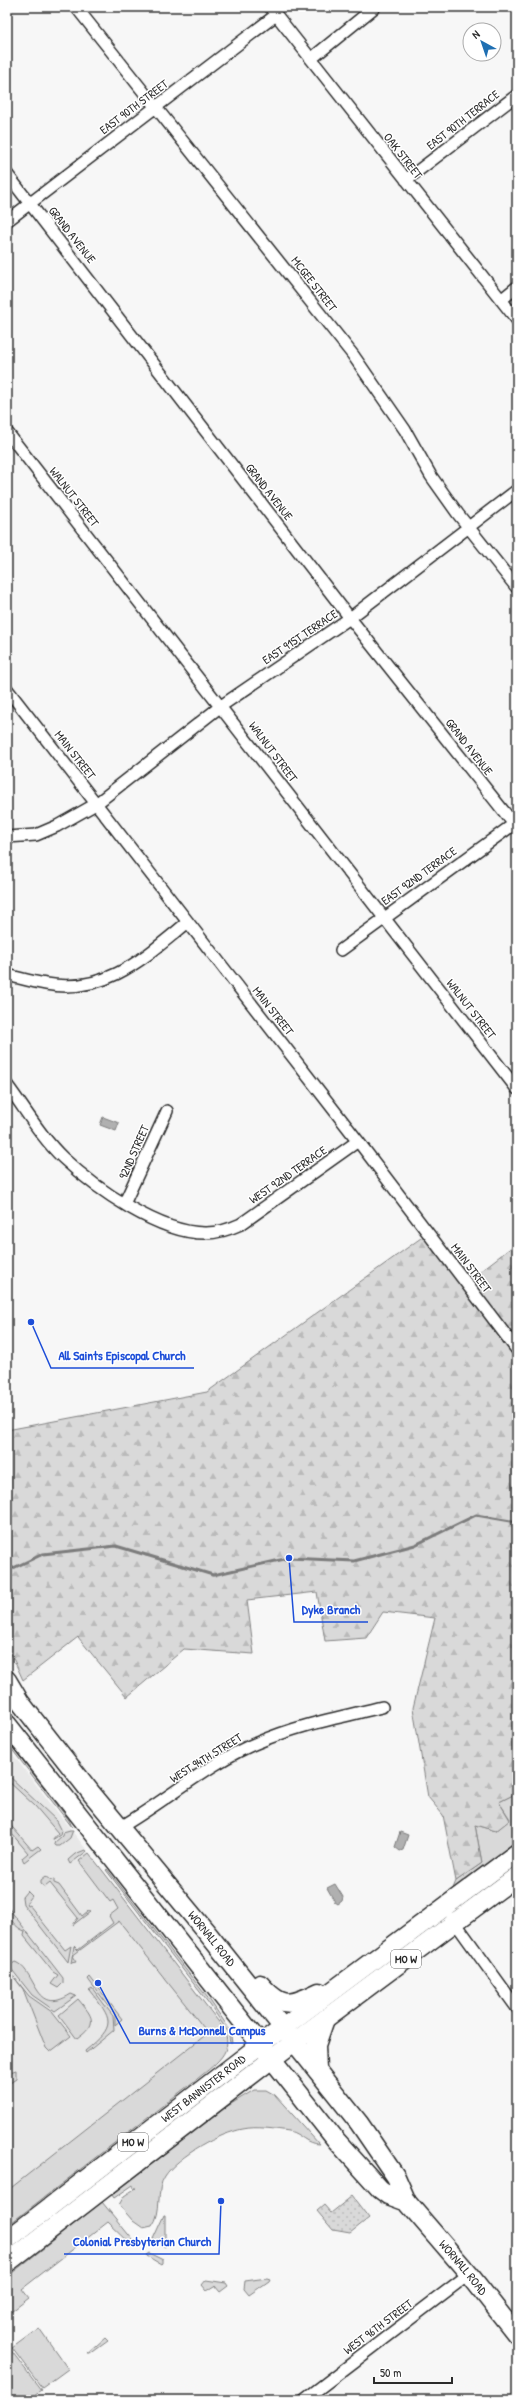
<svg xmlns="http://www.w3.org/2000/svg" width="524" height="2407" font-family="'Patrick Hand',sans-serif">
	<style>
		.built { fill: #e8e8e8 }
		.green { fill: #d9d9d9; stroke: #828282 }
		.forest { fill: url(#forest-firs); stroke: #828282 }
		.park { fill: url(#park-dots); stroke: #828282 }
		.water { fill: #b0b0b0; stroke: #7b7b7b }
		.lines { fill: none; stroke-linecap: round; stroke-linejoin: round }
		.stream { stroke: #7b7b7b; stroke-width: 3 }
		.minor-casing { stroke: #2b2b2b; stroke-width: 14 }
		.primary-casing { stroke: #2b2b2b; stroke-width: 21 }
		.minor { stroke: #fff; stroke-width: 11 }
		.primary { stroke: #fff; stroke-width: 18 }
		.labels { text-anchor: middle; stroke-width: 3; stroke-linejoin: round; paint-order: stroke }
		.shield { fill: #fff; stroke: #6b6b6b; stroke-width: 1 }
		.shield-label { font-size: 11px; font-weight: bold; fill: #2b2b2b }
		.street-label { font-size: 12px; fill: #2b2b2b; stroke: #fff }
		.leader { fill: none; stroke: #1d4ed8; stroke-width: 1.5 }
		.callout-dot { fill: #1d4ed8; stroke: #fff; stroke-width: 1.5 }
		.callout-label { font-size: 13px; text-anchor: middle; font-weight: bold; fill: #1d4ed8; stroke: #fff; stroke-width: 3; stroke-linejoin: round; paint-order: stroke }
	</style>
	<defs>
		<pattern id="forest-firs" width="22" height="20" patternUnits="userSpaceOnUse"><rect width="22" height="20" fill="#d9d9d9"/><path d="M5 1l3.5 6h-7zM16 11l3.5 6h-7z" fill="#bababa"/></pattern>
		<pattern id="park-dots" width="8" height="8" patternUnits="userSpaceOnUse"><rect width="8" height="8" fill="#d9d9d9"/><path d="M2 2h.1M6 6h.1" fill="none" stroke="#bababa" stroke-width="1.8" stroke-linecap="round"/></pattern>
	</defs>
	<rect width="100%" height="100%" fill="#f7f7f7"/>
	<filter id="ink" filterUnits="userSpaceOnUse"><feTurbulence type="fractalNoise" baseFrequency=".025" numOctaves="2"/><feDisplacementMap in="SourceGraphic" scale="8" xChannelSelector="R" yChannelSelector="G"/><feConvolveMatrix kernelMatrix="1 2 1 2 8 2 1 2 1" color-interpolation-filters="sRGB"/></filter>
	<g filter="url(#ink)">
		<path class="built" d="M 7,1747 L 202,1999 L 222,2028 L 7,2223 Z"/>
		<path class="green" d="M 513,1732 L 517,1732 L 517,1764 L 513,1764 Z
			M 7,1740 L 69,1820 L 72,1827 L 7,1743 Z
			M 7,1774 L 57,1821 L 61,1829 L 60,1835 L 52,1840 L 58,1833 L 35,1806 L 7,1780 Z
			M 517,1793 L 517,1844 L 452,1891 L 456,1881 L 482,1863 L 475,1825 L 496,1831 L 510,1819 L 499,1802 Z
			M 7,1821 L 32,1850 L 38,1846 L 41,1849 L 24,1862 L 22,1858 L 28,1853 L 7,1828 Z
			M 70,1830 L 73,1830 L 70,1838 L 60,1846 L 56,1846 L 54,1843 L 62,1836 L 63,1832 Z
			M 85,1850 L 87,1851 L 70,1864 L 68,1860 L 75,1854 Z
			M 89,1853 L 218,2021 C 239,2049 219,2061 197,2079 L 7,2226 L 7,2191 L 208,2033 L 119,1921 L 72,1956 L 76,1962 L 71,1963 L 74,1946 L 78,1950 L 113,1923 L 109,1916 L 118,1909 L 113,1900 L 110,1902 L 79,1861 Z
			M 107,1869 L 211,2002 L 230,2030 L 232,2043 L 230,2043 L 228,2032 L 210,2005 L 106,1870 Z
			M 46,1876 L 51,1880 L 54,1879 L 54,1883 L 59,1885 L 82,1916 L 88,1911 L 90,1912 L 73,1925 L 78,1918 L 50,1883 L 45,1887 L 41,1884 L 41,1880 Z
			M 27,1891 L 32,1896 L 26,1904 L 30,1906 L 65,1950 L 71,1946 L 68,1962 L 23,1904 L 22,1897 Z
			M 7,1906 L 63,1978 L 63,1983 L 58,1988 L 51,1984 L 58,1975 L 53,1972 L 24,1936 L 25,1931 C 17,1929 7,1918 7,1906 Z
			M 15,1962 C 37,1970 34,2018 71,1994 L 76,1996 L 55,2011 L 32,1995 L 9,1966 Z
			M 7,1968 L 29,1996 L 52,2012 L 71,2036 L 50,2052 L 46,2048 L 23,1989 Z
			M 90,1977 L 122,2019 L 115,2025 L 115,2014 L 90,1982 L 88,1979 Z
			M 92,1988 L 113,2016 L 114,2030 L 86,2053 L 85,2051 C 117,2025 113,2020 89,1990 Z
			M 78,1999 C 93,2017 99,2023 77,2039 L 59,2015 Z
			M 16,2070 L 16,2079 L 7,2085 L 10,2080 L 7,2073 Z
			M 254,2090 L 266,2090 L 275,2095 L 319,2144 C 306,2144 301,2134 289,2131 C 276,2129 256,2126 243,2129 C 220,2133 178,2156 165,2176 C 155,2190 163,2212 152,2226 L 143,2228 L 133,2221 L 119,2205 L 124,2196 L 136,2188 L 134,2188 L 133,2185 L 114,2198 L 112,2195 L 226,2107 Z
			M 102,2202 L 137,2245 L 132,2245 L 108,2222 L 22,2289 L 29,2298 L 7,2315 L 7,2277 Z
			M 164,2215 L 165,2215 L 165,2247 L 153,2239 Z
			M 149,2253 L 163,2260 L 163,2264 L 162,2265 L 147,2256 L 146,2255 Z
			M 267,2278 L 270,2279 L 269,2281 L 249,2295 L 244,2289 L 245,2281 Z
			M 206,2280 L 226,2283 L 228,2286 L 220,2292 L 215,2286 L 207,2291 L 202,2285 Z
			M 39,2328 L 68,2369 L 42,2388 L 12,2348 Z
			M 105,2338 L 108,2341 L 90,2354 L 87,2354 Z
			M 10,2349 L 41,2390 L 27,2400 L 7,2400 L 7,2352 Z"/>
		<path class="forest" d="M 432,1230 L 470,1279 L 517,1243 L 517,1732 L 513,1733 L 513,1763 L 517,1764 L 517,1793 L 499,1802 L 510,1820 L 496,1831 L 475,1825 L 482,1863 L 456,1881 L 443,1815 L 428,1797 L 413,1708 L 435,1618 L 383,1612 L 366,1638 L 325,1641 L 317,1592 L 247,1600 L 254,1654 L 184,1649 L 127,1697 L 78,1637 L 23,1680 L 7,1645 L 7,1430 L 207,1392 Z"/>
		<path class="park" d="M 352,2196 L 369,2218 L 350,2233 L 333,2230 L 317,2211 L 324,2205 L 331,2213 Z"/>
		<path class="water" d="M 103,1117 L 119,1123 L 116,1131 L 100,1125 Z
			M 400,1832 L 408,1835 L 403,1850 L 400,1851 L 395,1847 Z
			M 335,1884 L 343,1897 L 342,1901 L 338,1904 L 335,1902 L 327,1888 Z"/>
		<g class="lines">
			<path class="stream" d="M 7,1571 L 43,1554 L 116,1546 L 213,1575 L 289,1558 L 354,1561 L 415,1545 L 476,1515 L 517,1522"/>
			<defs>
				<path id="minor" d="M 76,7 L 353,355 L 405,430 L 431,476 L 458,514 L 517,588
					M 270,7 L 517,320
					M 311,59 L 375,7
					M 7,174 L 350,618 L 517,828
					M 406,180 L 517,95
					M 7,221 L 276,15
					M 501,300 L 517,287
					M 7,432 L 517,1089
					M 7,689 L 358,1141 L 517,1350
					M 7,837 L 36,835 L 57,826 L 96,804 L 221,706 L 350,618 L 517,490
					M 341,950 L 514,824
					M 7,975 C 20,978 33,982 46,984 C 106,995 145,957 188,922
					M 7,1085 C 25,1109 41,1137 63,1158 C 95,1188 160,1234 206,1233 C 218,1233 230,1229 241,1224 L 358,1141
					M 124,1204 L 167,1111
					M 119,1828 C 166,1801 209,1762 259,1742 C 298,1725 341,1717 382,1707
					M 452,1918 L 517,2008
					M 304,2400 L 469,2274"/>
				<g id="primary">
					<path id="s1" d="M 7,1680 L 20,1702 L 92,1794 L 208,1934 L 359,2123 L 396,2177 L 407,2202 L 469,2274 L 517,2335"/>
					<path d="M 7,1724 L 336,2140 L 380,2189 L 388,2195 L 407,2202"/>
					<path d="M 260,1984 C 282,2009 290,2006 319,1992"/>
					<path d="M 317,2070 L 316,2045 L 325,2019"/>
					<path id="s2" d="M 7,2240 L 260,2045 L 517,1853"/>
					<path d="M 7,2263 L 294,2042 L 517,1876"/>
				</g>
			</defs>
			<use href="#minor" class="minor-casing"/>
			<use href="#primary" class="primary-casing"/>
			<use href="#minor" class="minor"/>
			<use href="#primary" class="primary"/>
		</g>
	</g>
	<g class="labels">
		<g class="shield">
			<rect x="391" y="1950" width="30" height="18" rx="3"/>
			<rect x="118" y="2133" width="30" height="18" rx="3"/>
		</g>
		<g class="shield-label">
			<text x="406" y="1963">MO W</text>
			<text x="133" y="2146">MO W</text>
		</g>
		<g class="street-label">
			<text transform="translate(134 107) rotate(-37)" y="4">EAST 90TH STREET</text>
			<text transform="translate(463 120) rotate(-38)" y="4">EAST 90TH TERRACE</text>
			<text transform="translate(403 156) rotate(52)" y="4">OAK STREET</text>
			<text transform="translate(72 235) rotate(52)" y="4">GRAND AVENUE</text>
			<text transform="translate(314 284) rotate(52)" y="4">MCGEE STREET</text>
			<text transform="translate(269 492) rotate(52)" y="4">GRAND AVENUE</text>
			<text transform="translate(74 497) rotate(52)" y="4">WALNUT STREET</text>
			<text transform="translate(300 637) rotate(-34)" y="4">EAST 91ST TERRACE</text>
			<text transform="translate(469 747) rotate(52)" y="4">GRAND AVENUE</text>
			<text transform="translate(273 752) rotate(53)" y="4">WALNUT STREET</text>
			<text transform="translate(75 755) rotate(52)" y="4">MAIN STREET</text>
			<text transform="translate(419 876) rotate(-36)" y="4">EAST 92ND TERRACE</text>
			<text transform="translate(471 1009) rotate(52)" y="4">WALNUT STREET</text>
			<text transform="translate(273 1011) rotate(52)" y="4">MAIN STREET</text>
			<text transform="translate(134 1152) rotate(-66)" y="4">92ND STREET</text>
			<text transform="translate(288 1175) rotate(-35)" y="4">WEST 92ND TERRACE</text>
			<text transform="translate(471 1268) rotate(53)" y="4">MAIN STREET</text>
			<text transform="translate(206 1758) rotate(-32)" y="4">WEST 94TH STREET</text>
			<text dy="4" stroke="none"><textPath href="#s1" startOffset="330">WORNALL ROAD</textPath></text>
			<text dy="4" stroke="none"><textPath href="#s2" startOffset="248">WEST BANNISTER ROAD</textPath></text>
			<text dy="4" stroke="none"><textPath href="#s1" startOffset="745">WORNALL ROAD</textPath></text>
			<text transform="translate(378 2327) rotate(-37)" y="4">WEST 96TH STREET</text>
		</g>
	</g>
	<path class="leader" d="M31 1322L51 1368H194M289 1558L294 1622H368M98 1983L130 2043H273M221 2201L219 2254H64"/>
	<g class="callout-dot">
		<circle cx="31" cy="1322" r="4"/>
		<circle cx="289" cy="1558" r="4"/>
		<circle cx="98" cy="1983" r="4"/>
		<circle cx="221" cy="2201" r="4"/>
	</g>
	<g class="callout-label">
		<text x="122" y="1360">All Saints Episcopal Church</text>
		<text x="331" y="1614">Dyke Branch</text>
		<text x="202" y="2035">Burns &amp; McDonnell Campus</text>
		<text x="142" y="2246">Colonial Presbyterian Church</text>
	</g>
	<rect width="524" height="2407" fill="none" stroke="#fff" stroke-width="24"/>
	<rect x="12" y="12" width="500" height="2383" fill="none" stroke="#2b2b2b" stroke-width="1.5" filter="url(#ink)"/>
	<g transform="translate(482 42) rotate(320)"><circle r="19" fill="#ffffff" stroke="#aaaaaa"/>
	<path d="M0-3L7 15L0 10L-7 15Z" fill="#1f6fb2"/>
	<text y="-6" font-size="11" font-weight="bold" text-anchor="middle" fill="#2b2b2b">N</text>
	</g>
	<path d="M374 2377v6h78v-6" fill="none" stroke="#2b2b2b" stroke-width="2"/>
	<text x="380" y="2377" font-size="12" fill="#2b2b2b" stroke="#ffffff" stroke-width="3" paint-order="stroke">50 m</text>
</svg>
